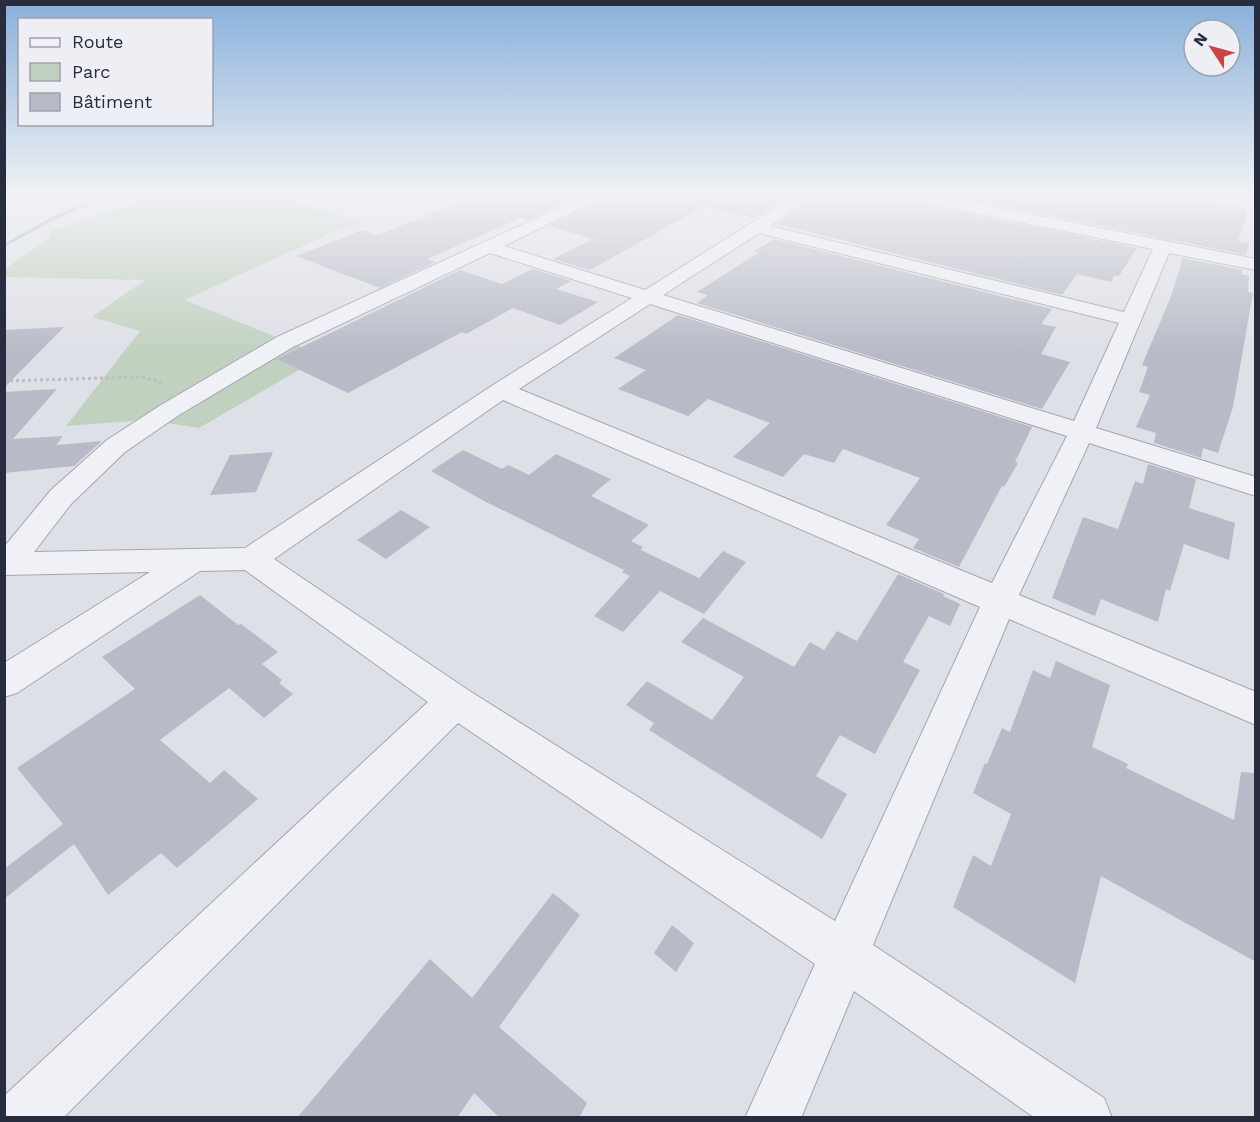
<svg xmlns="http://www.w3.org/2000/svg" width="1260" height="1122" font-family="'Work Sans',sans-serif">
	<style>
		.green { fill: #c1d1bf }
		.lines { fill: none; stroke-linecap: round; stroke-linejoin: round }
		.stream { fill: #98a9c8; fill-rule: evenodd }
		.building { fill: #b8bbc7 }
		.minor-casing { stroke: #a3a6b1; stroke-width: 2 }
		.path { stroke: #bcbec6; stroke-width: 3; stroke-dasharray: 3 3; stroke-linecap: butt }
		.minor { fill: #f0f1f6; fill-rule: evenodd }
	</style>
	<rect width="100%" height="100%" fill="#dee0e7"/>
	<path class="green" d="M 145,195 L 278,195 L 361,222 L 326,235 L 185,300 L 323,356 L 199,428 L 146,420 L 66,426 L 140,331 L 92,317 L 145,280 L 5,277 L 5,269 L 51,237 L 51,231 L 139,200 Z"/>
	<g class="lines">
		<path class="stream" d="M 102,195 L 108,195 L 52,221 L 4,247 L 4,244 L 48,219 Z"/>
	</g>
	<path class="building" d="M 465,195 L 581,195 L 527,220 L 520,218 L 427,259 L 436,262 L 380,288 L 296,256 L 363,230 L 378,235 L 465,201 Z
		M 609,195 L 791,195 L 755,218 L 704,206 L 590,270 L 553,259 L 593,239 L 549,226 Z
		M 816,195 L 902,195 L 911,202 L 1137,248 L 1119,276 L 1114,276 L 1111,282 L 1077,274 L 1062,295 L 777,224 Z
		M 948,195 L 1187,195 L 1196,202 L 1246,211 L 1245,214 L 1247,214 L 1238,241 L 1249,243 L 1246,255 Z
		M 774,239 L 1052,309 L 1041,324 L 1056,327 L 1041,354 L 1070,362 L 1042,409 L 697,303 L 708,295 L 697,292 L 758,253 L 753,252 Z
		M 1183,258 L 1242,270 L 1241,274 L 1249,276 L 1248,292 L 1253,293 L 1233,407 L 1218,453 L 1203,448 L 1201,458 L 1154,443 L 1156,433 L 1136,427 L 1150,395 L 1139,392 L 1148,367 L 1142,365 L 1170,299 Z
		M 533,269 L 571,281 L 556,289 L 598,302 L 560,325 L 513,308 L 466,334 L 462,332 L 348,393 L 277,359 L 460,270 L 502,284 Z
		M 678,315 L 1032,427 L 1015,462 L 1018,463 L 1004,487 L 1002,486 L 959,567 L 913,548 L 919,539 L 886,525 L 920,478 L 843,449 L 834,463 L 804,454 L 783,477 L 733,457 L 770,423 L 708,399 L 688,416 L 618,389 L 646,370 L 614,358 Z
		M 64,327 L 4,388 L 4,330 Z
		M 57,389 L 13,439 L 63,436 L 56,445 L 102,441 L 74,466 L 4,473 L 4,392 Z
		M 463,450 L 502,469 L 508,465 L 529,475 L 556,454 L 611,479 L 591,496 L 649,525 L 631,541 L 643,547 L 641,550 L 699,578 L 723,551 L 746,562 L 704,614 L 660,591 L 623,632 L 594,616 L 630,576 L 622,572 L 624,570 L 484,501 L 431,471 Z
		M 273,452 L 256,492 L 210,495 L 230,455 Z
		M 1148,464 L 1196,479 L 1189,508 L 1235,523 L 1229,560 L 1184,544 L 1170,591 L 1166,589 L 1158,622 L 1101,599 L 1095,616 L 1052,598 L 1083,517 L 1118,529 L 1135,481 L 1143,484 Z
		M 401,510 L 430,527 L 386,559 L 357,540 Z
		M 898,574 L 944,594 L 943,596 L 960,604 L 950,626 L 929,616 L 903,662 L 920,670 L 875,754 L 840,735 L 816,776 L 847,794 L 822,839 L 649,730 L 654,723 L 626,705 L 647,681 L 712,720 L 744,677 L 681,642 L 703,618 L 794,667 L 810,642 L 824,650 L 837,631 L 857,641 Z
		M 200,595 L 238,625 L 241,624 L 278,652 L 262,664 L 282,680 L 279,683 L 293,694 L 264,718 L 229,688 L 160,740 L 210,783 L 224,770 L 258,799 L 177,868 L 161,853 L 108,895 L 74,844 L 4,899 L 4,869 L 63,824 L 17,768 L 135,689 L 102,657 Z
		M 1056,661 L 1110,685 L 1092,747 L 1128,764 L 1126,768 L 1234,820 L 1241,772 L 1256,773 L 1256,962 L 1101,876 L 1075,983 L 953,907 L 973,855 L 991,866 L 1011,814 L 973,793 L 985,763 L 987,764 L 1002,728 L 1010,732 L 1033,670 L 1050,678 Z
		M 553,893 L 580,915 L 499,1027 L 587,1103 L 579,1118 L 500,1118 L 474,1093 L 457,1118 L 297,1118 L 430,959 L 472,998 Z
		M 672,925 L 694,943 L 676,972 L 654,953 Z"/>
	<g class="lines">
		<defs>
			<path id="minor" d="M 587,195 L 607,195 L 504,246 L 645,290 L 796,195 L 814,195 L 770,226 L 1124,312 L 1153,249 L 911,200 L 904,195 L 935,195 L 1256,259 L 1256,270 L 1169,253 L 1096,428 L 1256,477 L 1256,496 L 1089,443 L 1019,595 L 1256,692 L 1256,725 L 1009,619 L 873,945 L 1104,1098 L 1112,1118 L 1035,1118 L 854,991 L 801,1118 L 745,1118 L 815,964 L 458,723 L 63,1118 L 4,1118 L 4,1096 L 428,702 L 245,570 L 200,571 L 17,693 L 4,697 L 4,663 L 150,572 L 4,575 L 4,547 L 51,490 L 107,440 L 161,405 L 277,337 ZM 759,233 L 1119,323 L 1074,421 L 663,295 ZM 490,253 L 632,298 L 493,385 L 245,548 L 34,552 L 71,504 L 125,452 L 179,415 L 293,347 ZM 650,304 L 1067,436 L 992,583 L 519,389 ZM 503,400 L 980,607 L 835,921 L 468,690 L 274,559 Z
				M 1189,195 L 1225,195 L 1256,200 L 1256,210 L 1196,200 Z"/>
		</defs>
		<use href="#minor" class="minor-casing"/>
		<path class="path" d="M 4,381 L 140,377 L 158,381 L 163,387"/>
		<use href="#minor" class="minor"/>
	</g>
	<linearGradient id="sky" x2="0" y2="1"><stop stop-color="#88b0db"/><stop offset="0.55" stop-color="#f0f1f4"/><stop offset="1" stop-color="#f0f1f4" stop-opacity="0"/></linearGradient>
	<rect width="1260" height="352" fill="url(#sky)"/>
	<rect width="1260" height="1122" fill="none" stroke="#272c3e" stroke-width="12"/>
	<rect x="18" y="18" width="195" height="108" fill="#edeff5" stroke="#9ea1ac" stroke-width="1.5"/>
	<rect x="30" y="38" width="30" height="9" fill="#f0f1f6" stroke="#9ea1ac" stroke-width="1.5"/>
	<text x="72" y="48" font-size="18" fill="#272c3e">Route</text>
	<rect x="30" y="63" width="30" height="18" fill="#c1d1bf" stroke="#9ea1ac" stroke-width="1.5"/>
	<text x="72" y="78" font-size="18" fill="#272c3e">Parc</text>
	<rect x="30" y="93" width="30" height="18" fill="#b8bbc7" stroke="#9ea1ac" stroke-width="1.5"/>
	<text x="72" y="108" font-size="18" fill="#272c3e">Bâtiment</text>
	<g transform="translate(1212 48) rotate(306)"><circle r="28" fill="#edeff5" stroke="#9ea1ac" stroke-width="1.5"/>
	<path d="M0-4.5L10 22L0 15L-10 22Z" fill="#cd4243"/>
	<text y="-9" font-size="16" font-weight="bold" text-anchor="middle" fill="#272c3e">N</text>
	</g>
</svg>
